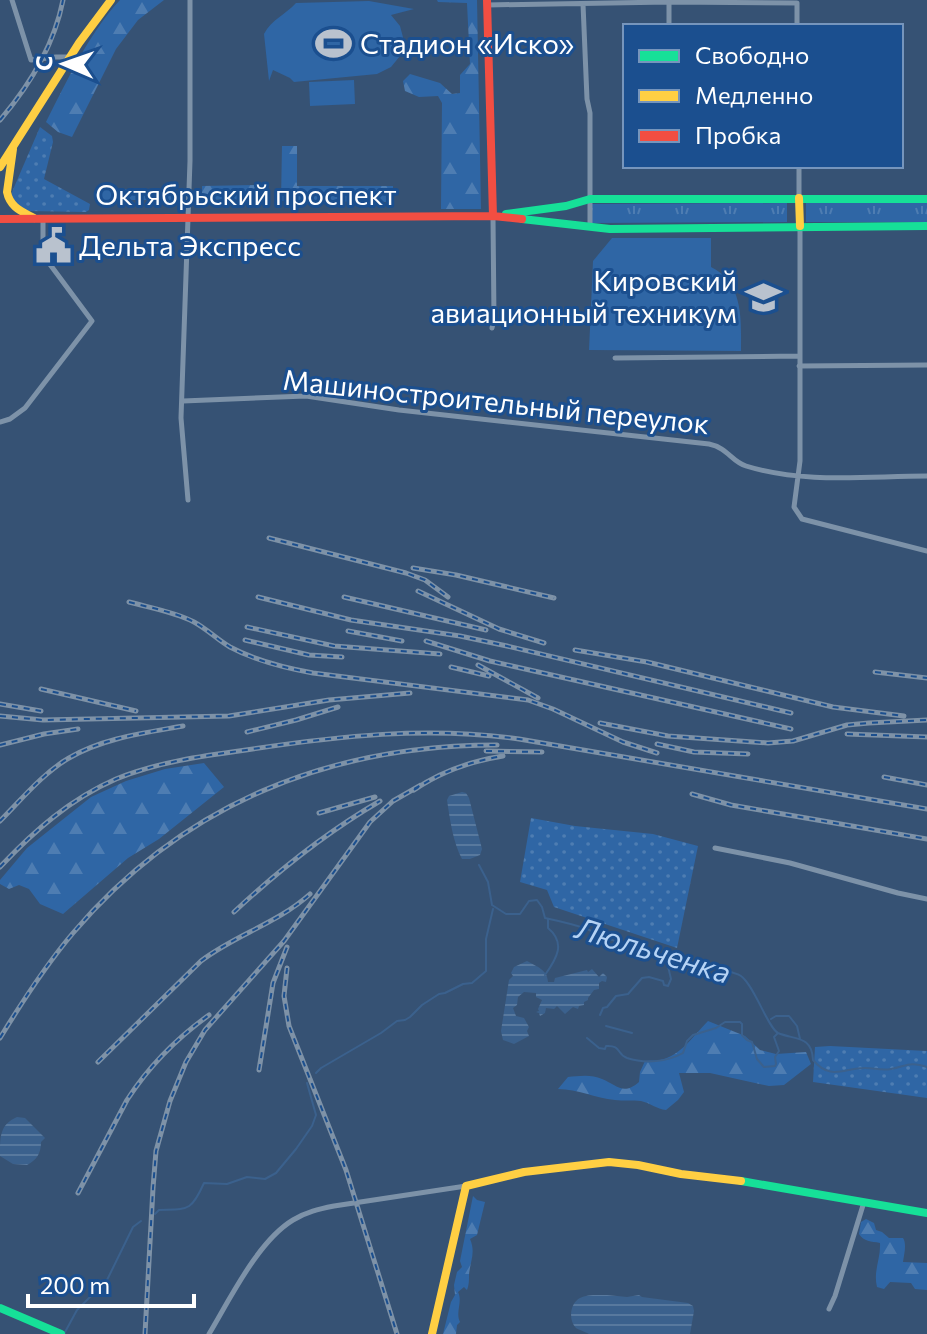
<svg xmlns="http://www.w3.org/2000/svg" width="927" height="1334" font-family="Commissioner,sans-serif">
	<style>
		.grass { fill: url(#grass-dots) }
		.forest { fill: url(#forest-firs) }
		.park { fill: url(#park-tufts) }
		.pitch { fill: #2f66a5 }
		.water { fill: url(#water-rules) }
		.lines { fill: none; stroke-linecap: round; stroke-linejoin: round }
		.stream { stroke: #3b618d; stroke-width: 2 }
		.street { stroke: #7d92a8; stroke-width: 5 }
		.fast { stroke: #16e098; stroke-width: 8 }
		.slow { stroke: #ffcf43; stroke-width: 8 }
		.jam { stroke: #f24e42; stroke-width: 8 }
		.rail-casing { stroke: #7e92a7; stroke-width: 5 }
		.rail { stroke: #1b4f8f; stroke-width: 2; stroke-dasharray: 6; stroke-linecap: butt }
		.labels { text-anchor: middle; stroke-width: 6; stroke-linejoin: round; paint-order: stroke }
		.poi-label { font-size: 28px; fill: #fff; stroke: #1b4f8f; text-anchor: start }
		.street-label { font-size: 28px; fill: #fff; stroke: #1b4f8f }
		.water-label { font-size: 30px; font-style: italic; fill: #b5d3f5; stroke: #1b4f8f }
	</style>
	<defs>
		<pattern id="grass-dots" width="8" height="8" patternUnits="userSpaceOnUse" patternTransform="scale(2)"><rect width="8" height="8" fill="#2f66a5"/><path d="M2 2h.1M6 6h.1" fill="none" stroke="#4e7db2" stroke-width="1.8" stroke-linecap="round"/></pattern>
		<pattern id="forest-firs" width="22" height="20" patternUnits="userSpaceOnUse" patternTransform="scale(2)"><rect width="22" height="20" fill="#2f66a5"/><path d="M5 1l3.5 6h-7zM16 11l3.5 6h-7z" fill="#4e7db2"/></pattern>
		<pattern id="park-tufts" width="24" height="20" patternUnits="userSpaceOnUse" patternTransform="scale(2)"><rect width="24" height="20" fill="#2f66a5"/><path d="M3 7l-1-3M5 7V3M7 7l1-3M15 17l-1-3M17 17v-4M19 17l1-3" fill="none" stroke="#4e7db2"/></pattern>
		<pattern id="water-rules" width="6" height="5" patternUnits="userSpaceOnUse" patternTransform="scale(2)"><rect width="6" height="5" fill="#3b618d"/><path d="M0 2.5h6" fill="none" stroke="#58799e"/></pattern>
	</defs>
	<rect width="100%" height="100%" fill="#365274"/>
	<path class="grass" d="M 40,127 L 52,136 L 53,142 L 44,179 L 90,204 L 89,210 L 86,212 L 28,211 L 16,206 L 11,197 L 12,192 Z
		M 531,818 L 575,826 L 653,834 L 698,846 L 677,948 L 554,907 L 547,890 L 520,882 Z
		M 830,1046 L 927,1051 L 927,1098 L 813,1082 L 815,1047 Z"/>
	<path class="forest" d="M 120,0 L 164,0 L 138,20 L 116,49 L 72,137 L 58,132 L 46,122 C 67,81 89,33 120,0 Z
		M 437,0 L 477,0 L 481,209 L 441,209 L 442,103 L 438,96 L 419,97 L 405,91 L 403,81 L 410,74 L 440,83 L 452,94 L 460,93 L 460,75 L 470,64 L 467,3 L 438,2 Z
		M 282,146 L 297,146 L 297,186 L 393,186 L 393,202 L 281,201 Z
		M 259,185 L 259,199 L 202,200 L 202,186 Z
		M 101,189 L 174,190 L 174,200 L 101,200 Z
		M 204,763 L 224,787 L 159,839 L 128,858 L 63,914 L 40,904 L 29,889 L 19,885 L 9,889 L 0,884 L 0,880 L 27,848 L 91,797 L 126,781 L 165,769 Z
		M 708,1021 L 745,1036 L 760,1050 L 776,1054 L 806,1052 L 811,1064 L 784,1085 L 769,1086 L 710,1073 L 679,1073 L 684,1092 L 678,1100 L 666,1110 C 657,1109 650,1103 641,1101 C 633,1100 623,1101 615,1100 C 595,1098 578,1089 558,1089 L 568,1077 C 579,1076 591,1074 602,1079 C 617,1085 623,1096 639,1082 L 640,1072 L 645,1061 C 651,1060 659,1061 664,1059 C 683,1053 694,1035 708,1021 Z
		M 473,1196 L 477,1200 L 485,1202 L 477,1235 L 470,1239 C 476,1253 470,1261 469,1275 C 469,1280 469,1285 467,1290 L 464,1287 L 458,1292 C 463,1302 455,1312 460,1322 L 457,1325 L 456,1334 L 443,1334 L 451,1302 L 455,1295 L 454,1285 L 457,1272 L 462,1267 L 460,1261 Z
		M 866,1219 L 874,1223 L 876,1230 L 882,1232 L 889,1238 L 903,1238 C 907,1244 904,1254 903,1262 L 927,1263 L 927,1290 L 915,1289 L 911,1283 L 890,1282 L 884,1289 L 877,1287 C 873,1271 881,1258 880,1243 C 871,1241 864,1242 859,1234 L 861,1222 Z"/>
	<path class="park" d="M 787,203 L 787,222 L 592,223 L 592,204 Z
		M 806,203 L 927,203 L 927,222 L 806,222 Z"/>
	<path class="pitch" d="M 369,1 L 414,9 L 391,15 L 400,26 L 404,41 L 400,56 L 391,67 L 377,74 L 294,82 L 290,78 L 273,70 L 269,81 L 264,34 C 272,19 285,15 296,3 Z
		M 354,80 L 355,104 L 310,106 L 309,82 Z
		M 612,238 L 711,238 L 711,267 C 744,283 741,320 741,351 L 589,350 L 593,261 Z"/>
	<path class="water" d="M 462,792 L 466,793 L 469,798 L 482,849 L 480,855 L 470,859 L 462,859 C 453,842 450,820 447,800 L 449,796 Z
		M 527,961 C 537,967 547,969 548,982 L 554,982 L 555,978 L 587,970 L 588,972 L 592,969 L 599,977 L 603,973 L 607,977 L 606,982 L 602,981 L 599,983 L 599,989 L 594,990 L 588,998 L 588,1000 L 584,1002 L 584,1005 L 579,1006 L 578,1009 L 573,1007 L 565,1014 L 557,1006 L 554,1009 L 546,1008 L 545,1013 L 540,1016 L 539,1013 L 536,1012 L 539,1011 L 538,1009 L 542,1000 L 536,997 L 536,993 L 524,992 L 518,997 L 517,1005 L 513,1008 L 516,1016 L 524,1018 L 529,1027 L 527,1031 L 529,1036 L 514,1044 L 503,1040 L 501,1031 L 509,980 L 513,976 L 511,973 L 514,967 Z
		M 17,1117 L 25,1118 L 45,1138 L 41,1142 C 41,1153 37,1160 27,1165 L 13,1164 L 0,1156 C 0,1135 0,1125 17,1117 Z
		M 607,1295 L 627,1297 L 639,1295 L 642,1297 L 688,1303 L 693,1306 L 694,1311 L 690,1334 L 589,1334 C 588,1333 577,1329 576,1328 C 568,1320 570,1303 580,1298 C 587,1294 599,1295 607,1295 Z"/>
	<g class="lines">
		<path class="stream" d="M 479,865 L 488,882 L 492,905 L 506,914 L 520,914 L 529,901 L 537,900 L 542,907 L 545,918 C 559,921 573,924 587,929 C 596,933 605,938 615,941 C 635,948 655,954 675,959 C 688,962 732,970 741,976 C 754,985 768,1028 778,1033 C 794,1040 812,1035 813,1060 C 831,1081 843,1068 865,1068 C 874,1068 882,1071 891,1069 C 907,1066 909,1061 927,1067
			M 545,975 C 557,958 566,943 548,928 L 548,919
			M 600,1015 L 603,1008 L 607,1007 L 616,996 L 628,994 L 642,978 L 649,977 L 663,981 L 664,985 L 668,986 L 671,979 L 666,958
			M 771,1019 L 776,1016 L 789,1016 L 797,1026 L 800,1039
			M 606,1026 L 632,1033
			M 587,1038 L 599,1048 L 605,1049 L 606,1046 C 622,1045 616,1054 627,1058 C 645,1064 667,1062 683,1053 L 687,1041 L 693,1035 L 716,1028 L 725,1022 L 740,1022 L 742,1024 L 742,1035 L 747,1040 L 752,1042 L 757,1059 L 764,1067 L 775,1066 L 776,1064 L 775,1057 L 779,1051 L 774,1037 L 778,1033
			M 316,1073 L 321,1068 L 381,1033 L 397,1021 L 405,1020 L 410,1017 L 422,1005 L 439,994 L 445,993 L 463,984 L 472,983 L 486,971 L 486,939 L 493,909
			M 155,1214 L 159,1210 C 188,1209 191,1212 204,1183 L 227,1184 L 247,1177 L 265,1179 L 276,1173 L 296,1149 L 312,1126 L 316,1115 L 307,1083
			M 64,1334 L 77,1310 L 107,1280 L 133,1227 L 141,1221"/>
		<path class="street" d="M 12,0 L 31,60 L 56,57 L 70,57
			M 669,1 L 669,26
			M 797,3 L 797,26
			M 583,4 L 587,99 L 590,113 L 590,227
			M 487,5 L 669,2 L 797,3
			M 799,166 L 799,198
			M 800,226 L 800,461 L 794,507 L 802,519 L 927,551
			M 492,328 L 494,319 L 493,217
			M 615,358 L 799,356
			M 799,366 L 927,365
			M 183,401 L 306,396 L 399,410 L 709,444 C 728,448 731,461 746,466 C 804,484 867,476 927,476
			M 0,422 L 10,419 L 25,408 L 92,321 L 43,255 L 43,219
			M 188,500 L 181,418 L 190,161 L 190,0
			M 715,848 L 790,863 L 898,893 L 927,899
			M 829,1309 L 835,1296 L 864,1202
			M 209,1334 C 230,1299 258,1241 293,1220 C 306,1212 319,1209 334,1206 L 466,1186"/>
		<path class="fast" d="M 506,214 L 566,206 L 590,199 L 927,199
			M 522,219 L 610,229 L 927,226
			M 741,1181 L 927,1213
			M 0,1308 L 61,1334"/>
		<path class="slow" d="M 13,149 L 7,192 C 10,207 21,211 34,218
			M 0,167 L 79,43 L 111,0
			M 799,198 L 800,226
			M 432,1334 L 466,1186 L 524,1172 L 609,1162 L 638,1165 L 681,1174 L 741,1181"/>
		<path class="jam" d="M 487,0 L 493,216
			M 0,219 L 493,216 L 522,219"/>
		<defs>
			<path id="rail" d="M 0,120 C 30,85 54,46 63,0
				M 269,538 L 406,573 L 425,580 L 448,597
				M 413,568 L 456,575 L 554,598
				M 418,591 L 499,629 L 544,643
				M 258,597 L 351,620 L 460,636 L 507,646 L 791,713
				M 344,597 L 486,630
				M 129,602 C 151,608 175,612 194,622 C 207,629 218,640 230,647 C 256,661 285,668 313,673 L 528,700 L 553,709 L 623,742 L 657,753
				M 247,627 L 334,646 L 440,654
				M 348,631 L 402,641
				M 245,640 L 309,655 L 342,657
				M 426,641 L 490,661 L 791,729
				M 575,650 L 647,662 L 833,707 L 904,716
				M 478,665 L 538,698
				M 451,667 L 489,676
				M 875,672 L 927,678
				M 41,689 L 136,711
				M 0,704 L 41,711
				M 0,716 L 43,720 L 229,716 L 329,700 L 410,693
				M 600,723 L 668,736 L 768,743 L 793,741 L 847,725 L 869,723 L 927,720
				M 247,732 L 296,720 L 338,707
				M 847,734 L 927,737
				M 657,744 L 694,752 L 748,754
				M 0,745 L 44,734 L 78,729
				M 486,751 L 542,752
				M 884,777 L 927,785
				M 414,790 C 440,772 472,761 503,756
				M 692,794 L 731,805 L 927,839
				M 319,813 L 375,797
				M 0,821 C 21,800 43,773 69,758 C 103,738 144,733 183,726
				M 0,867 C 34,831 70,799 116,779 C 158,762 202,756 246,750 C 337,736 428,726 519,739 L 927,809
				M 234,912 C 279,870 327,832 380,801
				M 287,968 L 284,996 L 289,1026 L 346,1170 L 397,1334
				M 0,1038 C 22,1002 45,966 73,933 C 183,804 329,745 497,745
				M 98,1062 L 201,961 C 235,935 278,923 310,894
				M 259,1070 L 273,983 L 287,947
				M 78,1193 L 127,1100 C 149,1066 177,1038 209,1015
				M 145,1334 L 153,1188 L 156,1151 L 170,1101 L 186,1062 L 205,1030 L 284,941 L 370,822 L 393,801 L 421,785"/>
		</defs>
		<use href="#rail" class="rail-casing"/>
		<use href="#rail" class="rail"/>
	</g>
	<defs>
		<symbol id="stadium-bare" viewBox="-9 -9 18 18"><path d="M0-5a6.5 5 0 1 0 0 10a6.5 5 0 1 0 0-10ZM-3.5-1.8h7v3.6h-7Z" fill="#b9c2ce" stroke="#1b4f8f" stroke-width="2.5" paint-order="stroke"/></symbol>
		<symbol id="civic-bare" viewBox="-9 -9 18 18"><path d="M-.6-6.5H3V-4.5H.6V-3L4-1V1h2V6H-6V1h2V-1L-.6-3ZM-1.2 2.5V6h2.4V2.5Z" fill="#b9c2ce" stroke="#1b4f8f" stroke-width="2.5" paint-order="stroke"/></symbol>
		<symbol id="university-bare" viewBox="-9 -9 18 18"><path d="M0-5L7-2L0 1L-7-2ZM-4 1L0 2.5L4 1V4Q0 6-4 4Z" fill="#b9c2ce" stroke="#1b4f8f" stroke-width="2.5" paint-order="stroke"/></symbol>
	</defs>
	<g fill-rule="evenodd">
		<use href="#stadium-bare" x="308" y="18" width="51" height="51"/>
		<use href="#civic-bare" x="28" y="220" width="51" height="51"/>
		<use href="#university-bare" x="738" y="272" width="51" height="51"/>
	</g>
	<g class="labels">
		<g class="poi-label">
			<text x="360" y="54">Стадион «Иско»</text>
			<text x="79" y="256">Дельта Экспресс</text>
			<text x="737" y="291" text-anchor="end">Кировский<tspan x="737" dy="32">авиационный техникум</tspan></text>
		</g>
		<g class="street-label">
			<text x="246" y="205">Октябрьский проспект</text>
			<text transform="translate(496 402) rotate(6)" y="10">Машиностроительный переулок</text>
		</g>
		<g class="water-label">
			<text transform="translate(653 951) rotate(17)" y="10">Люльченка</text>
		</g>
	</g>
	<rect x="623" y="24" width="280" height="144" fill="#1b4f8f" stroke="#7695bc" stroke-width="2"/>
	<rect x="639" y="50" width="40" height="12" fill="#16e098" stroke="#7695bc" stroke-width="2"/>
	<text x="695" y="64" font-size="24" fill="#ffffff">Свободно</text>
	<rect x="639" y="90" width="40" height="12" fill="#ffcf43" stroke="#7695bc" stroke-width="2"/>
	<text x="695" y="104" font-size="24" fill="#ffffff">Медленно</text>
	<rect x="639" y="130" width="40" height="12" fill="#f24e42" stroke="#7695bc" stroke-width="2"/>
	<text x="695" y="144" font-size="24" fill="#ffffff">Пробка</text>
	<g transform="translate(64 64) rotate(272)" stroke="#1b4f8f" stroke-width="6" paint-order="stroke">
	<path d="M0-6L14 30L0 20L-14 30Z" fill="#ffffff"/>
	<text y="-12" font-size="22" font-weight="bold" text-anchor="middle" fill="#ffffff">С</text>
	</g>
	<path d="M28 1294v12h166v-12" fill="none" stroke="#ffffff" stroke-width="4"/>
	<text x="40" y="1294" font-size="24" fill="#ffffff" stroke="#1b4f8f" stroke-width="6" paint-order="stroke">200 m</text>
</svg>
